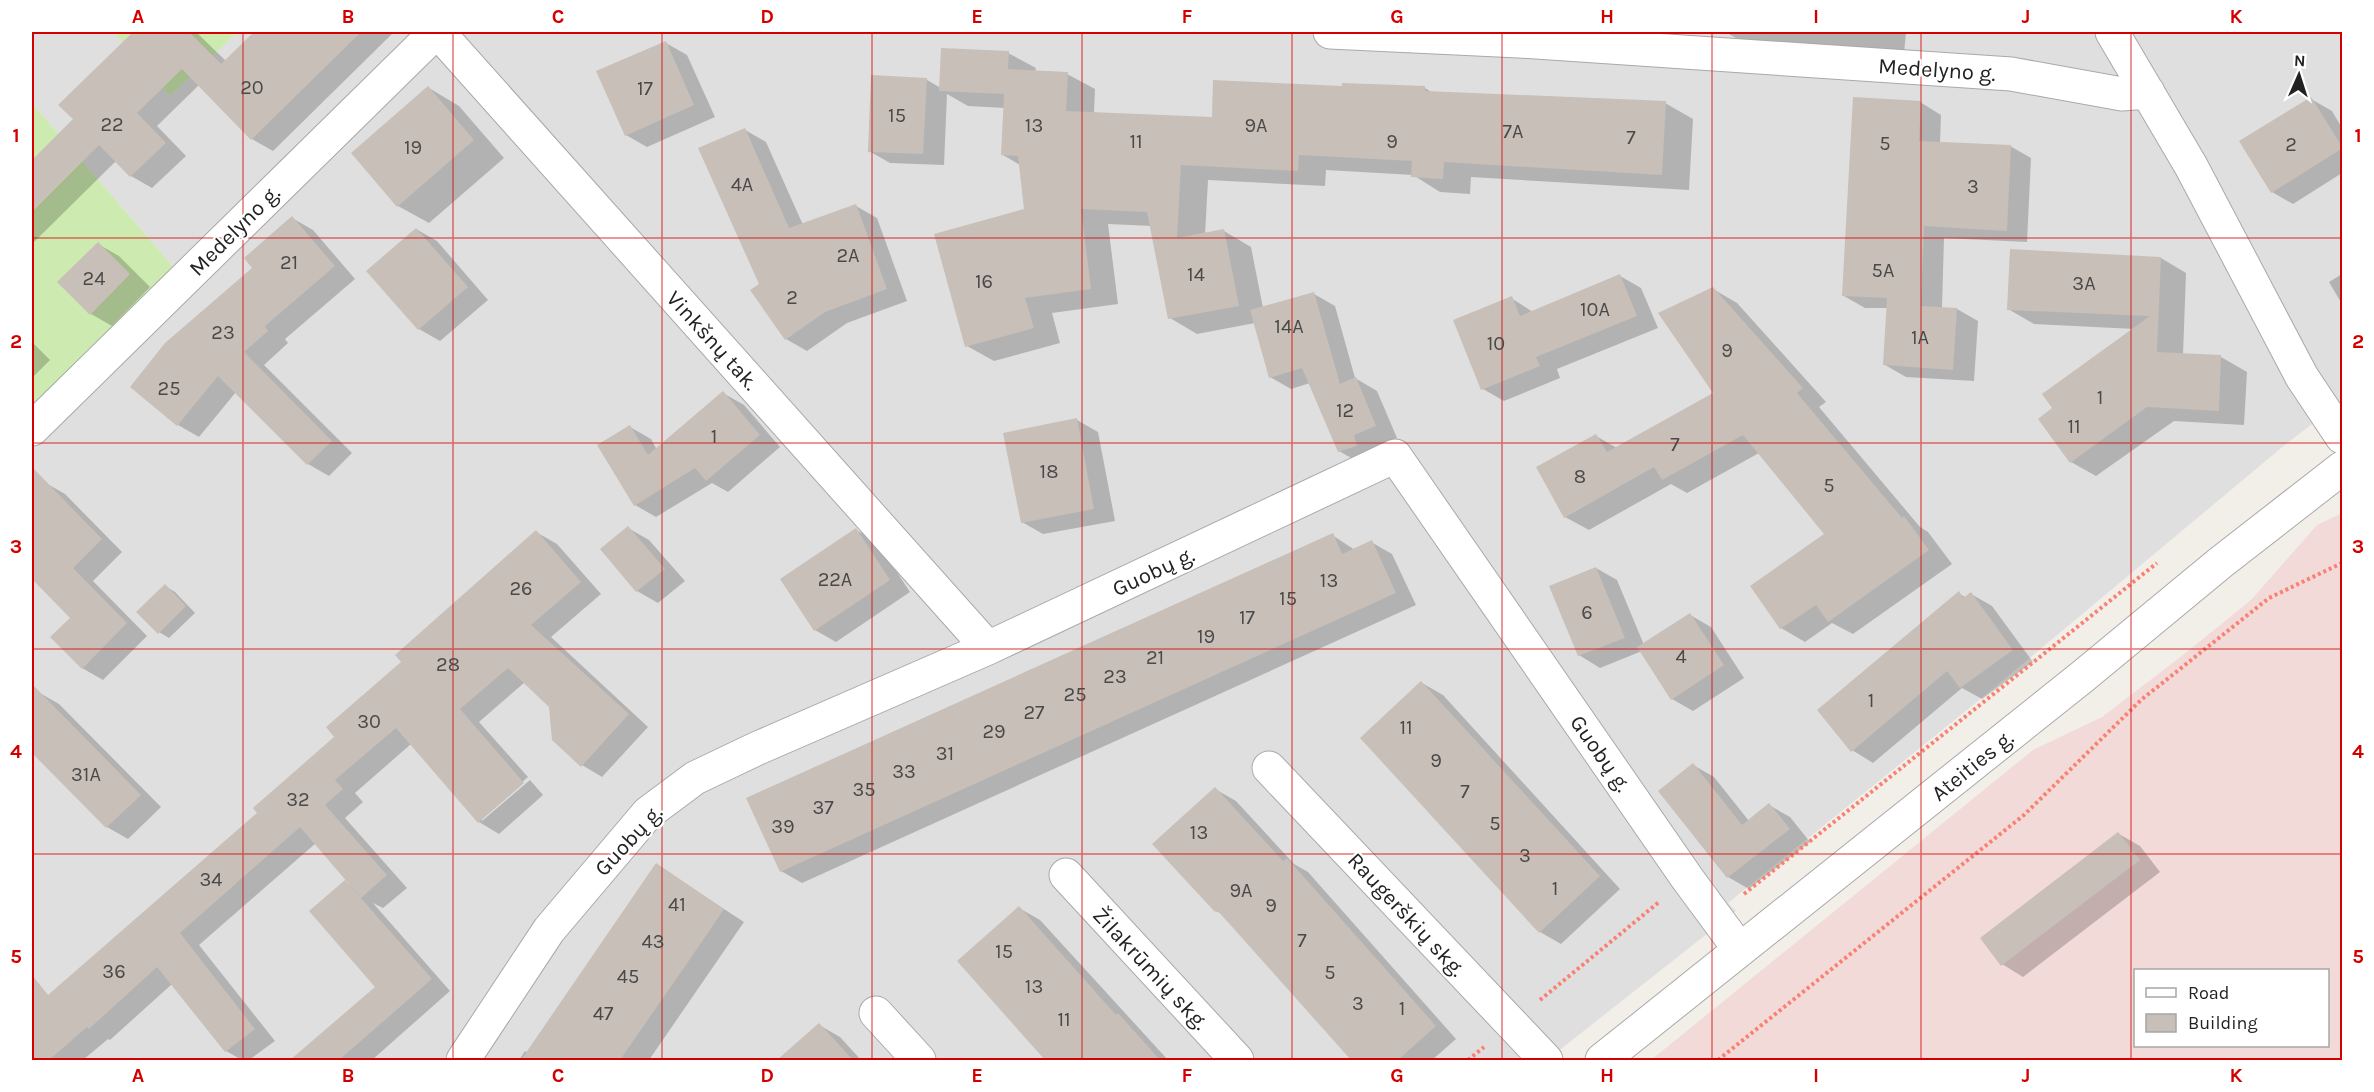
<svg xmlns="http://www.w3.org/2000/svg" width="2374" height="1092" font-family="Karla,sans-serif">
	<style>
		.residential { fill: #e0dfdf }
		.commercial { fill: #f2dad9; fill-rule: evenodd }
		.grass { fill: #cdebb0 }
		.shadow { fill: #0003 }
		.building { fill: #c7bfb8 }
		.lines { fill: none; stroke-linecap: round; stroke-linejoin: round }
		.minor-casing { stroke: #a9a9a9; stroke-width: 35 }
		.path { stroke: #fa8072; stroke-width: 4; stroke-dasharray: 3 3; stroke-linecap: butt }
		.minor { stroke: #fff; stroke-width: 33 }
		.grid { fill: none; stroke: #d40000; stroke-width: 1.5; stroke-opacity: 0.55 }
		.labels { text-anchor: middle; stroke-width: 4.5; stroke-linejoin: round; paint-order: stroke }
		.number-label { font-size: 20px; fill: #4b4948 }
		.street-label { font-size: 22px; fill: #222; stroke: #fff }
		.neatline { fill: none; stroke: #d40000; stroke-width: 2 }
		.grid-label { font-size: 20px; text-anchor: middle; font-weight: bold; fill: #d40000 }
	</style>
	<rect width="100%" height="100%" fill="#f2efe9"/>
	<path class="residential" d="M 32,32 L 113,32 L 170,96 L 238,32 L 2342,32 L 2342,401 L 2286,444 L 1983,697 L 1728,903 L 1736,911 L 1547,1060 L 32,1060 L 32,429 L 184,279 L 32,103 Z"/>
	<path class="commercial" d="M 2342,513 L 2342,1060 L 1651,1060 L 2033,750 L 2102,717 L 2183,655 L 2251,600 L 2317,525 ZM 2136,970 L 2328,970 L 2328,1046 L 2136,1046 Z"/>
	<path class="grass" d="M 113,32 L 238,32 L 170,96 Z
		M 32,103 L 184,279 L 32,429 Z"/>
	<path class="shadow" d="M 134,32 L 196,32 L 226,61 L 257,32 L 394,32 L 273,151 L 252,139 L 199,85 L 157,126 L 186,156 L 152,188 L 131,176 L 116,161 L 34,242 L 32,240 L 32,162 L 75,119 L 60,105 Z
		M 1725,32 L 1906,32 L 1904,54 L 1751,46 Z
		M 666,43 L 687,55 L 715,117 L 647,147 L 626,135 Z
		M 1008,53 L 1036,68 L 1035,72 L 1067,74 L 1095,89 L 1094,113 L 1213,119 L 1344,88 L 1425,88 L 1433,93 L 1665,103 L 1693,119 L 1689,190 L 1471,177 L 1470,194 L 1440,192 L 1413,175 L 1326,170 L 1325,186 L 1208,180 L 1205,235 L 1224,231 L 1251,247 L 1263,308 L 1314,294 L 1335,306 L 1355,378 L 1377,391 L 1397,438 L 1374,447 L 1377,457 L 1360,463 L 1339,451 L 1310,383 L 1291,389 L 1270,377 L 1255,323 L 1197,334 L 1170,318 L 1152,226 L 1108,224 L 1118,304 L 1052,313 L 1060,343 L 994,361 L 967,346 L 1026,210 L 1020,165 L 1003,155 L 1005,108 L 968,106 L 947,94 L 944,165 L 890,163 L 869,151 L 927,80 L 941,88 Z
		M 429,88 L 459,106 L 504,158 L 429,223 L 398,206 Z
		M 2311,99 L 2332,111 L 2342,128 L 2342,173 L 2293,204 L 2272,192 Z
		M 1920,102 L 1941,115 L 1940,143 L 2010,146 L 2031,158 L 2027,242 L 1944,238 L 1942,308 L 1957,309 L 1978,321 L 1974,381 L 1906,377 L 1885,365 L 1888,308 L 1865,308 L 1844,296 Z
		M 745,130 L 766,142 L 803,225 L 856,206 L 877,218 L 907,301 L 847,323 L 807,351 L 786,339 L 752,290 L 760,284 Z
		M 292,218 L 313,230 L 355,279 L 285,339 L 288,343 L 264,365 L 352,453 L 329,476 L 308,464 L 236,392 L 199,437 L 178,425 L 255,269 Z
		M 416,229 L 437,241 L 488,300 L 440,341 L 419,329 L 368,271 Z
		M 98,244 L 119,256 L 150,287 L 112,326 L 91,314 Z
		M 2161,258 L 2186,273 L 2183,355 L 2221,357 L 2247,372 L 2244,425 L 2174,421 L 2096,476 L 2071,462 L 2055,408 L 2135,329 L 2034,324 L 2008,309 Z
		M 2342,274 L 2342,304 L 2329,282 Z
		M 1620,276 L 1641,288 L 1658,328 L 1557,369 L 1560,378 L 1504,401 L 1483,389 L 1511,298 L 1533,312 Z
		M 1713,289 L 1737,303 L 1826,402 L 1819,407 L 1920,527 L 1928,532 L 1952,564 L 1853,634 L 1832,623 L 1805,642 L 1781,628 L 1826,534 L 1759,453 L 1687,493 L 1671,484 L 1589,530 L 1565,517 L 1596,436 L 1617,448 L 1715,393 Z
		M 32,342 L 50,360 L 32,378 Z
		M 723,393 L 744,405 L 780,447 L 728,492 L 712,483 L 656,517 L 635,505 L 630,427 L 651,439 L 657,450 Z
		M 1077,420 L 1098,432 L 1115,521 L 1043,534 L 1022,522 Z
		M 44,482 L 65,494 L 122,552 L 93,581 L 147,636 L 103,680 L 82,668 L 72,618 L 32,577 L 32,494 Z
		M 628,528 L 649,540 L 685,581 L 658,603 L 637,591 L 602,550 Z
		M 856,530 L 877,542 L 910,592 L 836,642 L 815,630 Z
		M 536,532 L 557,544 L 601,594 L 551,637 L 648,727 L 602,777 L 582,765 L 551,707 L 525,682 L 479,722 L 528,777 L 482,817 L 482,821 L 530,780 L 543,795 L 499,834 L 479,822 L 411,744 L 355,793 L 363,802 L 345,818 L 407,888 L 383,908 L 373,903 L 450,991 L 372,1060 L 301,1060 L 297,1056 L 377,987 L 345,882 L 353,887 L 316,843 L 199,945 L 275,1041 L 249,1060 L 242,1060 L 226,1051 L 172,984 L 110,1040 L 108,1039 L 83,1060 L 32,1060 L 32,1006 L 46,994 L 50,996 L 259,813 L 336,737 L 403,662 Z
		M 1332,535 L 1355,550 L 1371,542 L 1392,554 L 1416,605 L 802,883 L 781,871 Z
		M 1596,568 L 1617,580 L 1644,645 L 1690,615 L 1711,627 L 1744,678 L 1693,711 L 1672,699 L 1642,651 L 1600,668 L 1579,655 Z
		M 165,586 L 175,592 L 195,613 L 169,638 L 159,632 Z
		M 1959,593 L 1966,598 L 1971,594 L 1992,606 L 2033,662 L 1982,699 L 1962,688 L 1873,763 L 1852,750 Z
		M 1422,683 L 1443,695 L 1620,889 L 1561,944 L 1540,932 Z
		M 38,692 L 59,704 L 161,807 L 128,839 L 107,827 L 32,750 L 32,698 Z
		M 1693,765 L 1714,777 L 1749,821 L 1769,805 L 1790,817 L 1810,842 L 1749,889 L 1728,877 L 1660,791 Z
		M 1215,789 L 1236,801 L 1294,864 L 1308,872 L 1456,1039 L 1432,1060 L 1353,1060 L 1224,915 L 1216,911 Z
		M 2119,834 L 2140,846 L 2160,872 L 2023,977 L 2002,964 Z
		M 656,865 L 744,922 L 649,1060 L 519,1060 L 525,1051 L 528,1053 Z
		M 1019,908 L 1040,920 L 1168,1060 L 1049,1060 L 959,961 Z
		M 819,1025 L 840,1037 L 861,1060 L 779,1060 Z"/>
	<path class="building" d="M 133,32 L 189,32 L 221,64 L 254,32 L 361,32 L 251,140 L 182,69 L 137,113 L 166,143 L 130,177 L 99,145 L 32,212 L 32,160 L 73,119 L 58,105 Z
		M 666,41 L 694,105 L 625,136 L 596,71 Z
		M 941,48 L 1009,51 L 1008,69 L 1068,72 L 1066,111 L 1212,117 L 1213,80 L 1342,86 L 1342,83 L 1425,86 L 1425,91 L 1666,101 L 1662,175 L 1444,162 L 1443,179 L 1411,177 L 1412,161 L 1299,155 L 1298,171 L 1181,165 L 1177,238 L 1224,229 L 1239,306 L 1168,319 L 1147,212 L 1081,209 L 1091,289 L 1025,298 L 1034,328 L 965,347 L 934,234 L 1024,209 L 1018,156 L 1001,155 L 1004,94 L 939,91 Z
		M 871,75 L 927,78 L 923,154 L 868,152 Z
		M 428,86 L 474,140 L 397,207 L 351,153 Z
		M 1853,97 L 1921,101 L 1919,141 L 2011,145 L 2007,231 L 1924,226 L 1921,306 L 1957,308 L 1953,370 L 1883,365 L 1887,298 L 1842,296 Z
		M 2311,97 L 2343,148 L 2271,193 L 2239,141 Z
		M 745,128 L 789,228 L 856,204 L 887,289 L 825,312 L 785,340 L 750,290 L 759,284 L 698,148 Z
		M 292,216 L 335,266 L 265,326 L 268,331 L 244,352 L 332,441 L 307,465 L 218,376 L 177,426 L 130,387 L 165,343 L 252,268 L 244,258 Z
		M 416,228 L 468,287 L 418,330 L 366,271 Z
		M 98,242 L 130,274 L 90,315 L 57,282 Z
		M 2010,249 L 2161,257 L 2157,352 L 2221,355 L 2219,411 L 2147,407 L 2070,463 L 2038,419 L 2052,408 L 2042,394 L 2150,316 L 2007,310 Z
		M 1620,274 L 1637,316 L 1536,357 L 1540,366 L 1481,390 L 1453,320 L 1512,296 L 1520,316 Z
		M 1713,287 L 1803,388 L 1797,393 L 1902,518 L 1904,516 L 1929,550 L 1828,622 L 1816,605 L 1780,629 L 1750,586 L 1824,534 L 1743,435 L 1662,480 L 1654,467 L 1564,518 L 1536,467 L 1596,434 L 1607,452 L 1713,393 L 1658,313 Z
		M 1314,292 L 1340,384 L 1356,377 L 1376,426 L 1354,435 L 1357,446 L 1338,452 L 1302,368 L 1269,378 L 1250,310 Z
		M 723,391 L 760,435 L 706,481 L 695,468 L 634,506 L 597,445 L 630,425 L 648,455 Z
		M 1077,418 L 1094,509 L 1021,523 L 1003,433 Z
		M 32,467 L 102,539 L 73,568 L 127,623 L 82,669 L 50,637 L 70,618 L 32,579 Z
		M 628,526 L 665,569 L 636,592 L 600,549 Z
		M 856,528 L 890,580 L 814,631 L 780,579 Z
		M 536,530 L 581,582 L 531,625 L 629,714 L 581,767 L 552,740 L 549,707 L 508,668 L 460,709 L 524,783 L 478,823 L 396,728 L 335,780 L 343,789 L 325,805 L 387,875 L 361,898 L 300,827 L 180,933 L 255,1029 L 225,1052 L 157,967 L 89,1029 L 87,1027 L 49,1060 L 32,1060 L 32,975 L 48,995 L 257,813 L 253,808 L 334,737 L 326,727 L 401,662 L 395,655 Z
		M 1333,533 L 1342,554 L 1372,540 L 1396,593 L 780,872 L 746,798 Z
		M 1596,567 L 1625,638 L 1578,656 L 1549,586 Z
		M 165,584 L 186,606 L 158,634 L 136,612 Z
		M 1959,591 L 1963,598 L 1971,592 L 2013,650 L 1960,688 L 1947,671 L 1851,752 L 1817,710 Z
		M 1690,613 L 1724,665 L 1671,700 L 1637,647 Z
		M 1421,681 L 1600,876 L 1539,933 L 1360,738 Z
		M 32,684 L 141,795 L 106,828 L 32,753 Z
		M 1693,763 L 1742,825 L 1769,803 L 1790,829 L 1727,878 L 1658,791 Z
		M 1215,787 L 1283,861 L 1287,858 L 1436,1026 L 1398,1060 L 1351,1060 L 1217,910 L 1215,912 L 1152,844 Z
		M 2118,832 L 2140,860 L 2001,966 L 1980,938 Z
		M 656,863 L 724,909 L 699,946 L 620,1060 L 521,1060 Z
		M 345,880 L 432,979 L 339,1060 L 290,1060 L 375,987 L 309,911 Z
		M 1019,906 L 1116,1015 L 1118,1013 L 1160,1060 L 1045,1060 L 957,961 Z
		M 819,1023 L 853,1060 L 777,1060 Z"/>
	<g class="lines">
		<defs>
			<path id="minor" d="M 438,32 L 988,648
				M 1330,32 L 1519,41 L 2011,74 L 2122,94 L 2148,92
				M 2112,32 L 2191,166 L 2302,377 L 2342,437
				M 32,429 L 436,32
				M 1269,768 L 1546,1060
				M 1066,875 L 1237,1060
				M 876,1013 L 919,1060
				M 463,1060 L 549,930 L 648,813 L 695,778 L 758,748 L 988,648 L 1395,456 L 1687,878 L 1740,950
				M 1602,1060 L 2082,677 L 2220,563 L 2342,468"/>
		</defs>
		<use href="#minor" class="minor-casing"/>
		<path class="path" d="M 1744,894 L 2157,563
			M 1540,1000 L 1659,902
			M 1468,1060 L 1484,1047
			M 1718,1060 L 2024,815 L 2141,700 L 2269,598 L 2342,563"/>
		<use href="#minor" class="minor"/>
	</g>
	<path class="grid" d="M 243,32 L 243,1060M 453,32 L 453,1060M 662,32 L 662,1060M 872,32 L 872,1060M 1082,32 L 1082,1060M 1292,32 L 1292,1060M 1502,32 L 1502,1060M 1712,32 L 1712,1060M 1921,32 L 1921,1060M 2131,32 L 2131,1060M 32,238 L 2342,238M 32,443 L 2342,443M 32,649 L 2342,649M 32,854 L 2342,854"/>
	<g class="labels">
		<g class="number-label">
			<text x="252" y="94">20</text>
			<text x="645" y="95">17</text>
			<text x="897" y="122">15</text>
			<text x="112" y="131">22</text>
			<text x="1034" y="132">13</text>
			<text x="1256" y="132">9A</text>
			<text x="1513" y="138">7A</text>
			<text x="1631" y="144">7</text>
			<text x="1136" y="148">11</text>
			<text x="1392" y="148">9</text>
			<text x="1885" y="150">5</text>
			<text x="2291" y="151">2</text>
			<text x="413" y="154">19</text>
			<text x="742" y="191">4A</text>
			<text x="1973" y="193">3</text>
			<text x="848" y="262">2A</text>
			<text x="289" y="269">21</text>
			<text x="1883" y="277">5A</text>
			<text x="1196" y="281">14</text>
			<text x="94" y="285">24</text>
			<text x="984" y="288">16</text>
			<text x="2084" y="290">3A</text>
			<text x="792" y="304">2</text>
			<text x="1595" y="316">10A</text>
			<text x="1289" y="333">14A</text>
			<text x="223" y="339">23</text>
			<text x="1920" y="344">1A</text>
			<text x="1496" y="350">10</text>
			<text x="1727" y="357">9</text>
			<text x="169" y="395">25</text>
			<text x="2100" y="404">1</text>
			<text x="1345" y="417">12</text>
			<text x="2074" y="433">11</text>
			<text x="714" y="443">1</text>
			<text x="1675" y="451">7</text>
			<text x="1049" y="478">18</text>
			<text x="1580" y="483">8</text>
			<text x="1829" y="492">5</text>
			<text x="835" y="586">22A</text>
			<text x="1329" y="587">13</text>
			<text x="521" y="595">26</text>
			<text x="1288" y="605">15</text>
			<text x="1587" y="619">6</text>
			<text x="1247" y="624">17</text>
			<text x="1206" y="643">19</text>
			<text x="1681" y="663">4</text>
			<text x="1155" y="664">21</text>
			<text x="448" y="671">28</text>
			<text x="1115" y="683">23</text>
			<text x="1075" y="701">25</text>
			<text x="1871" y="707">1</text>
			<text x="1034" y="719">27</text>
			<text x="369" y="728">30</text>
			<text x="1406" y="734">11</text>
			<text x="994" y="738">29</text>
			<text x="945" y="760">31</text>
			<text x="1436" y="767">9</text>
			<text x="904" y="778">33</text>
			<text x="86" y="781">31A</text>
			<text x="864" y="796">35</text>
			<text x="1465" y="798">7</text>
			<text x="298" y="806">32</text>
			<text x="823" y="814">37</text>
			<text x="1495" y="830">5</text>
			<text x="783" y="833">39</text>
			<text x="1199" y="839">13</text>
			<text x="1525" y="862">3</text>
			<text x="211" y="886">34</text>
			<text x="1555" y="895">1</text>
			<text x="1241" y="897">9A</text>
			<text x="677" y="911">41</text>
			<text x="1271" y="912">9</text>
			<text x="1302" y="947">7</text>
			<text x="653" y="948">43</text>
			<text x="1004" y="958">15</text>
			<text x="114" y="978">36</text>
			<text x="1330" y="979">5</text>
			<text x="628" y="983">45</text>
			<text x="1034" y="993">13</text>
			<text x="1358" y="1010">3</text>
			<text x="1402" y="1015">1</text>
			<text x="603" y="1020">47</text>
			<text x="1064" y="1026">11</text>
		</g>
		<g class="street-label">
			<text transform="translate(1937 69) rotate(4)" y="8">Medelyno g.</text>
			<text transform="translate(234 230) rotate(-45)" y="8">Medelyno g.</text>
			<text transform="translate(713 340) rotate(48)" y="8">Vinkšnų tak.</text>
			<text transform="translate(1153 571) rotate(-25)" y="8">Guobų g.</text>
			<text transform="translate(1601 753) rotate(55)" y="8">Guobų g.</text>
			<text transform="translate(1972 765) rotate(-39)" y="8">Ateities g.</text>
			<text transform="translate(628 840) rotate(-47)" y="8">Guobų g.</text>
			<text transform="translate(1407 914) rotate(47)" y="8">Raugerškių skg.</text>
			<text transform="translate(1151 968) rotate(47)" y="8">Žilakrūmių skg.</text>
		</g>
	</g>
	<rect width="2374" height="1092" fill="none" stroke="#ffffff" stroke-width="66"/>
	<rect x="2134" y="969" width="195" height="78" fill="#ffffff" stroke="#a7a7a7" stroke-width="1.5"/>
	<rect x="2146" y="988" width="30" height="9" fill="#ffffff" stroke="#a7a7a7" stroke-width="1.5"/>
	<text x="2188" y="999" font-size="18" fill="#222222">Road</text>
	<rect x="2146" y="1014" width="30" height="18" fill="#c7bfb8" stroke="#a7a7a7" stroke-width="1.5"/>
	<text x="2188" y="1029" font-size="18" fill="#222222">Building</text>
	<g transform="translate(2299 75) rotate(3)" stroke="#ffffff" stroke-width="4.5" paint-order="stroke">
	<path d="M0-4.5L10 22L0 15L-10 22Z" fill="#222222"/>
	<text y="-9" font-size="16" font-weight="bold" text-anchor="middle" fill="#222222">N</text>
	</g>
	<rect x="33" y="33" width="2308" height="1026" class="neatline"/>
	<g class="grid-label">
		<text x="138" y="23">A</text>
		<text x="348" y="23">B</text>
		<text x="558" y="23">C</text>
		<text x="767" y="23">D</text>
		<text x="977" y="23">E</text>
		<text x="1187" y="23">F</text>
		<text x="1397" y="23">G</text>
		<text x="1607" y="23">H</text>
		<text x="1816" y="23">I</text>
		<text x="2026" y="23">J</text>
		<text x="2236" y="23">K</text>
		<text x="16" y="142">1</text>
		<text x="2358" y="142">1</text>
		<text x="16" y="348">2</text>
		<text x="2358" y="348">2</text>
		<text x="16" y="553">3</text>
		<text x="2358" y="553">3</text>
		<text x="16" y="758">4</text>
		<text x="2358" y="758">4</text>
		<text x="16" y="963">5</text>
		<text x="2358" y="963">5</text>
		<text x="138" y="1082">A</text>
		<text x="348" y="1082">B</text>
		<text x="558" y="1082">C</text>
		<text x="767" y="1082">D</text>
		<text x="977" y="1082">E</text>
		<text x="1187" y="1082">F</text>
		<text x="1397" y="1082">G</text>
		<text x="1607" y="1082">H</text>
		<text x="1816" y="1082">I</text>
		<text x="2026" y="1082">J</text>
		<text x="2236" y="1082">K</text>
	</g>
</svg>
